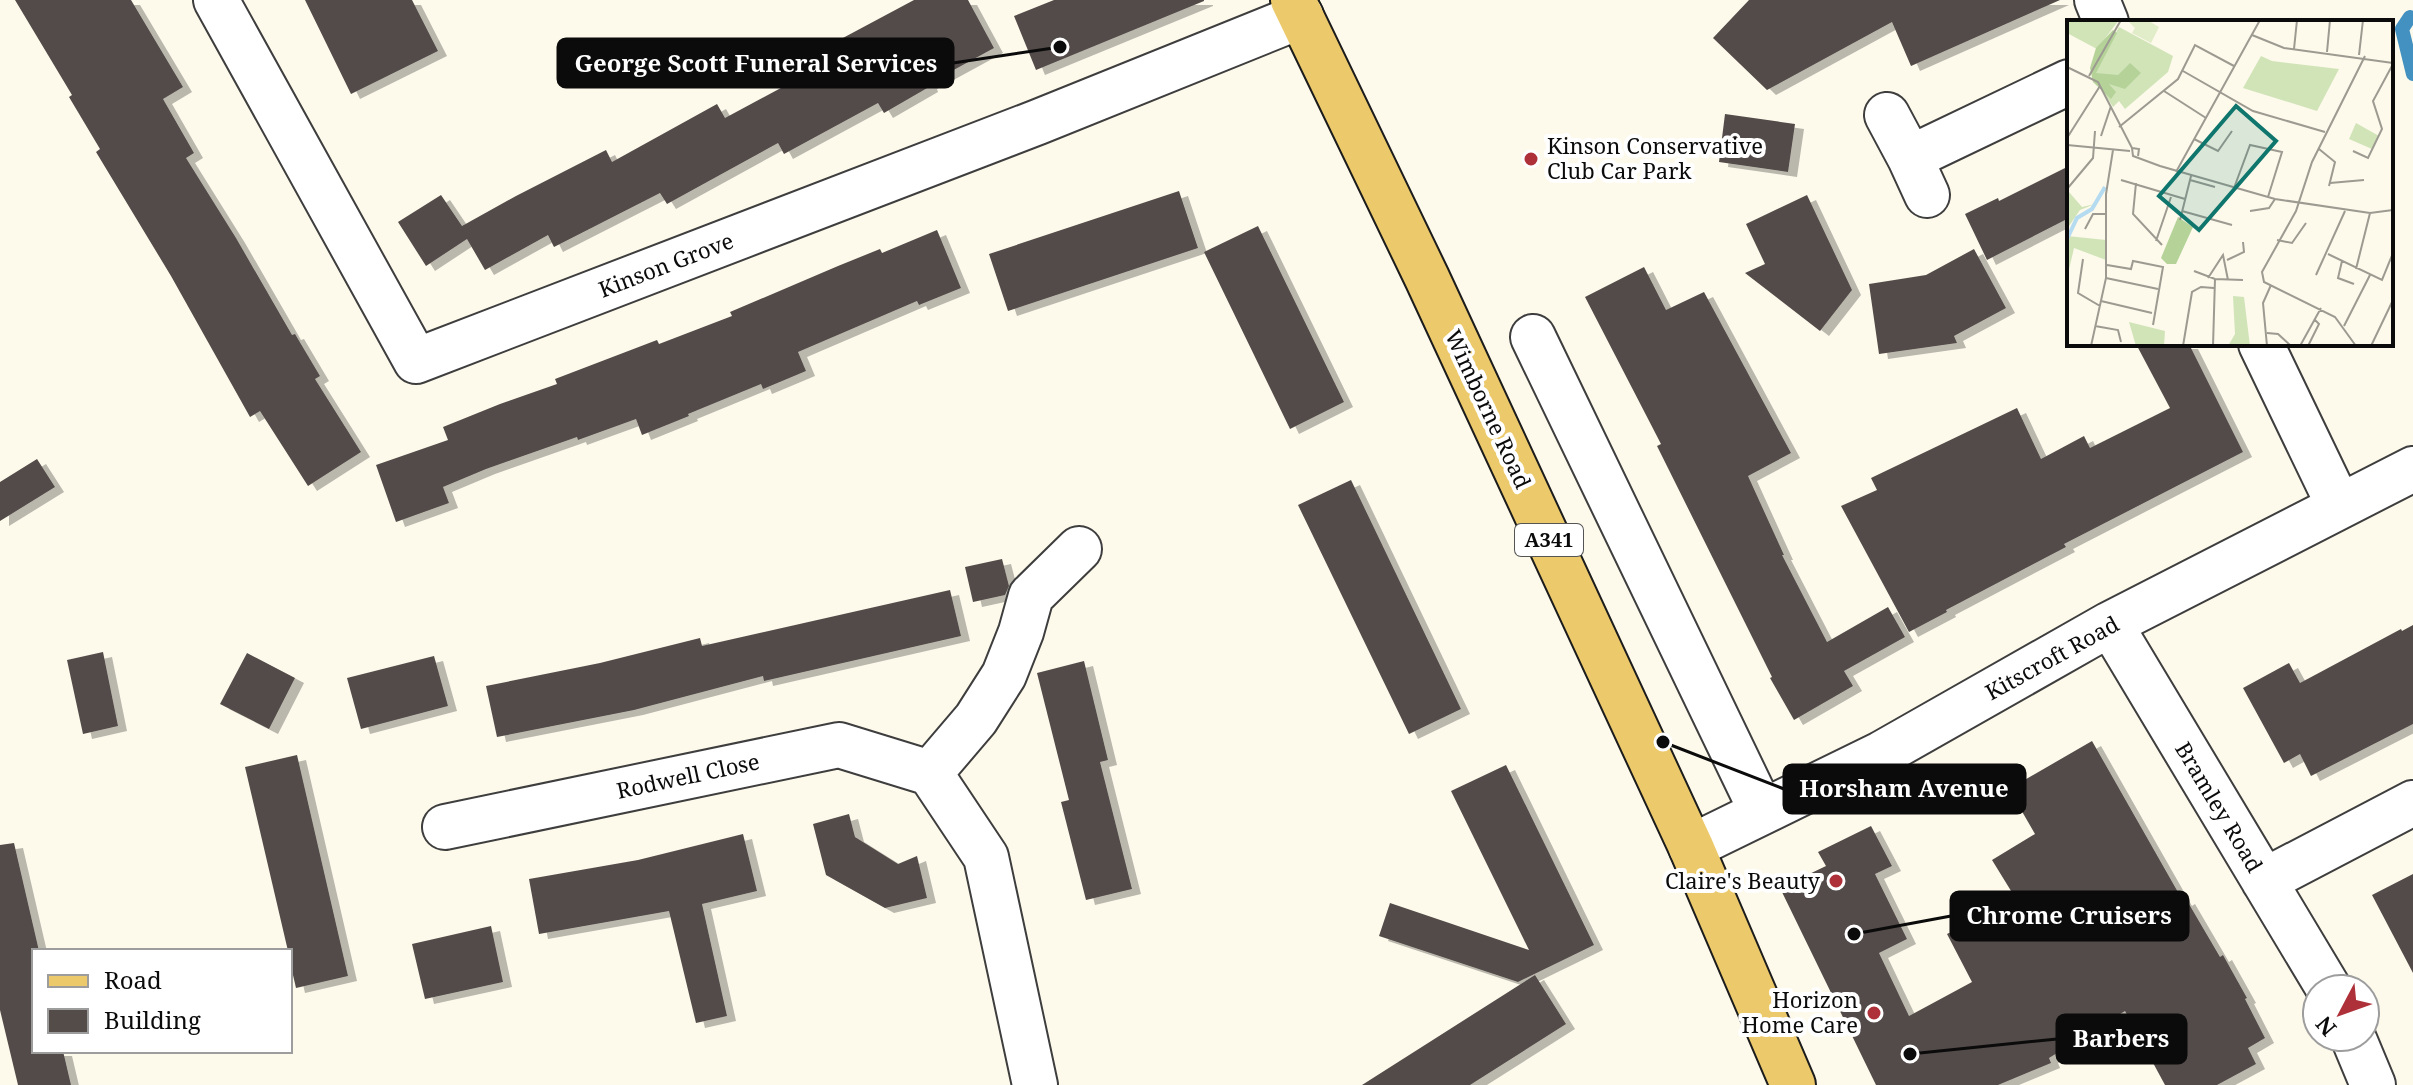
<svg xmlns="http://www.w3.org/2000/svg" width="2413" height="1085" font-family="'Noto Serif',serif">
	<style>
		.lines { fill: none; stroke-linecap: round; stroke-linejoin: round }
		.stream { stroke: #4291c1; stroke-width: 14 }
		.building { fill: #534c49; filter: url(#shadow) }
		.minor-casing { stroke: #3e3e3e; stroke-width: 48 }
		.major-casing { stroke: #1c1c1c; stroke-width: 48 }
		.minor { stroke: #fff; stroke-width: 44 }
		.major { stroke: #ecca6c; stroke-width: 44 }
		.poi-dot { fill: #ae3039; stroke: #fff; stroke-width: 3 }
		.labels { text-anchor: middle; stroke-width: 8; stroke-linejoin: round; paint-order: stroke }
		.shield { fill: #fff; stroke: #545454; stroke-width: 2 }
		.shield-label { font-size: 20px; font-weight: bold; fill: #0b0b0b }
		.poi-label { font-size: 22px; fill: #0b0b0b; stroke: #fff; text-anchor: end }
		.street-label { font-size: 22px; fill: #0b0b0b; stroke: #fff }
		.inset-river { fill: none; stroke: #b4dbf0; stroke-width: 4 }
		.inset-road { fill: none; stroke: #9c9a91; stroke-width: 2 }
		.view { fill: #0f766e; fill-opacity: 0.15; stroke: #0f766e; stroke-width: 4 }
		.inset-edge { fill: none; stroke: #0b0b0b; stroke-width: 4 }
		.leader { fill: none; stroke: #0b0b0b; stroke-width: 3 }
		.callout-dot { fill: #0b0b0b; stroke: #fff; stroke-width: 3 }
		.callout { fill: #0b0b0b; stroke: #0b0b0b; stroke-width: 3 }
		.callout-label { font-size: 24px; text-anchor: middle; font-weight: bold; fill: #fff }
	</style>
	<defs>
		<filter id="shadow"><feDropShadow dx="9" dy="5" stdDeviation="0" flood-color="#0004"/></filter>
	</defs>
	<rect width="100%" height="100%" fill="#fdf9eb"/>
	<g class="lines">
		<path class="stream" d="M 2410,17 L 2402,29 L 2413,74"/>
	</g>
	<path class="building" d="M 15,0 L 131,0 L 183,87 L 163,99 L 194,153 L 186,158 L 236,238 L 292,335 L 295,334 L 320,376 L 315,379 L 361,452 L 308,486 L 260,411 L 250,417 L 171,276 L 96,152 L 100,149 L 69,97 L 72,95 Z
		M 305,0 L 412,0 L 438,51 L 351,94 Z
		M 914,0 L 968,0 L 994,48 L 928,84 L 929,87 L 884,113 L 878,103 L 784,154 L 778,143 L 667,204 L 660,193 L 554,247 L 548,235 L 485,270 L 467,239 L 426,266 L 398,222 L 441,195 L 462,226 L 516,196 L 606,150 L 612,162 L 717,104 L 725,118 L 848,52 L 841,39 Z
		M 1054,0 L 1204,0 L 1204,1 L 1036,70 L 1014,16 Z
		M 1749,0 L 2060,0 L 1911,66 L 1892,22 L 1767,90 L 1713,38 Z
		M 1725,114 L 1795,124 L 1788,172 L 1719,162 Z
		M 2069,166 L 2069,218 L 1987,260 L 1965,214 L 1998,198 L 1999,201 Z
		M 1179,191 L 1198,248 L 1008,311 L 989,254 Z
		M 1807,195 L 1852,290 L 1820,331 L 1745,273 L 1765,264 L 1746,224 Z
		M 1258,226 L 1344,402 L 1290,429 L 1204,252 Z
		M 937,230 L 961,288 L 919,305 L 917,301 L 798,352 L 806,371 L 763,389 L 761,384 L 688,414 L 689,416 L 642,435 L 636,419 L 578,440 L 577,437 L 486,469 L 443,487 L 449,503 L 396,522 L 376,465 L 448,440 L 443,427 L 500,404 L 557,384 L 555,379 L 657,340 L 659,344 L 732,316 L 730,312 L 838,266 L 880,249 L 882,253 Z
		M 1974,249 L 2006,308 L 1954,336 L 1957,343 L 1879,354 L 1869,284 L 1926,275 Z
		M 1644,267 L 1666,310 L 1704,292 L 1791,453 L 1748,476 L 1784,555 L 1782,555 L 1827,642 L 1888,607 L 1905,637 L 1844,671 L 1853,686 L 1794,720 L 1770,678 L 1772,677 L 1657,446 L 1661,444 L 1585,297 Z
		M 2136,344 L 2189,344 L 2243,452 L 2064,544 L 2066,547 L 1946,610 L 1947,612 L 1909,632 L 1841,506 L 1877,490 L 1871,478 L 2017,408 L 2041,459 L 2084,436 L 2090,448 L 2170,408 Z
		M 37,459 L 55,487 L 0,521 L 0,482 Z
		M 1351,480 L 1461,709 L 1409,734 L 1298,505 Z
		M 1002,559 L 1009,586 L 1005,595 L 973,602 L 965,567 Z
		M 950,590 L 961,636 L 764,681 L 763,676 L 634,710 L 497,737 L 486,686 L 600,663 L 700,638 L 702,646 Z
		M 2413,625 L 2413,724 L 2311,776 L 2300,754 L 2284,763 L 2243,688 L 2289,663 L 2300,683 L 2401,629 L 2402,631 Z
		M 103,652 L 118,726 L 83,734 L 67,660 Z
		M 247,653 L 295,678 L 269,729 L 220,704 Z
		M 434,656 L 448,706 L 361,729 L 347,678 Z
		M 1084,661 L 1108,760 L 1100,762 L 1132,889 L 1086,900 L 1061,802 L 1069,800 L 1037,673 Z
		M 2092,741 L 2183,901 L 2186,899 L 2220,957 L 2223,955 L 2247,998 L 2245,999 L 2265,1038 L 2248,1048 L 2256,1064 L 2217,1085 L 2165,1085 L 2125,1011 L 2049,1058 L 2051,1063 L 1998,1085 L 1876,1085 L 1780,888 L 1826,866 L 1818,852 L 1871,826 L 1892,866 L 1875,874 L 1907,939 L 1879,953 L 1909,1016 L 1972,982 L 1947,934 L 2016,899 L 1992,860 L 2035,834 L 2009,789 Z
		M 297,755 L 348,976 L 296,988 L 290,962 L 290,951 L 288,951 L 245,767 Z
		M 1506,765 L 1594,945 L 1518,982 L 1379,936 L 1390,903 L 1529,950 L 1451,791 Z
		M 849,814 L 855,837 L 898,864 L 917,856 L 927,898 L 885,908 L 826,875 L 813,824 Z
		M 743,834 L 757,891 L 702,904 L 727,1016 L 696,1023 L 669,911 L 539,934 L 529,879 L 638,860 Z
		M 14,843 L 39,951 L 34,951 L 34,1051 L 63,1051 L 71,1085 L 18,1085 L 0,1010 L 0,845 Z
		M 2413,874 L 2413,973 L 2372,895 Z
		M 491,926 L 503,982 L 425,999 L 412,944 Z
		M 1535,975 L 1566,1024 L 1470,1085 L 1362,1085 Z"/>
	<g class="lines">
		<defs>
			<path id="minor" d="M 216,0 L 416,361 L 1038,122 L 1301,16
				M 2097,0 L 2106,22
				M 1887,115 L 1910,158 L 1927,195
				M 1910,158 L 2069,82
				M 1533,337 L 1762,812
				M 2261,344 L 2339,506
				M 2110,624 L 2329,989
				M 930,773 L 976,719 L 1004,675 L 1021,632 L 1031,596 L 1079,549
				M 445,827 L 839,745 L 930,773 L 986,857 L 1035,1085
				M 1691,847 L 1881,754 L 2110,624 L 2413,469
				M 2264,881 L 2413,803
				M 2353,1037 L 2373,1085"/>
			<path id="major" d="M 1293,0 L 1427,278 L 1691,847 L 1793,1085"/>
		</defs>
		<use href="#minor" class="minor-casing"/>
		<use href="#major" class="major-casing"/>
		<use href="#minor" class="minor"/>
		<use href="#major" class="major"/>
	</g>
	<g class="poi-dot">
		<circle cx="1531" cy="159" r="8"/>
		<circle cx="1836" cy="881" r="8"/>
		<circle cx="1874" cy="1013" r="8"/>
	</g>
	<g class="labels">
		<rect class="shield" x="1515" y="524" width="68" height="32" rx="6"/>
		<g class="shield-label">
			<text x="1549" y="547">A341</text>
		</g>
		<g class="poi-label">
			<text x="1547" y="154" text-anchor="start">Kinson Conservative<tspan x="1547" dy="25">Club Car Park</tspan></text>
			<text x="1820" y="889">Claire's Beauty</text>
			<text x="1858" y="1008">Horizon<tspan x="1858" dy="25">Home Care</tspan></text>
		</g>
		<g class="street-label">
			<text transform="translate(666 265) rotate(-21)" y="8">Kinson Grove</text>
			<text transform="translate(1488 409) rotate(65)" y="8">Wimborne Road</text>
			<text transform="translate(2052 658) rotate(-29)" y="8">Kitscroft Road</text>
			<text transform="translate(688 776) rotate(-12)" y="8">Rodwell Close</text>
			<text transform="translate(2219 807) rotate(59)" y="8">Bramley Road</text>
		</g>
	</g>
	<g transform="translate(2067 20)">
		<rect width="326" height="326" fill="#fdf9eb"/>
		<path d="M 0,0 L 52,0 L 30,29 L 0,13 ZM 52,7 L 106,36 L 101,52 L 58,89 L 52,81 L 46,87 L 25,55 ZM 194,36 L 205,41 L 272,49 L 250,91 L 176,68 ZM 289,103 L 312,116 L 305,129 L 282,119 ZM 2,172 L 15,187 L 28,184 L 13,190 L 0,209 ZM 0,216 L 39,220 L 39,240 L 7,228 L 0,258 ZM 166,276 L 177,277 L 183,326 L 161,326 L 168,314 ZM 62,302 L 98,311 L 97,326 L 69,326 Z" fill="#d0e4b8"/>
		<path d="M 46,10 L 50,13 L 29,53 L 51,55 L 63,43 L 74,53 L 58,69 L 42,64 L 49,72 L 44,79 L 26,62 L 23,48 L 29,28 ZM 111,197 L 126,207 L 109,244 L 100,244 L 94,238 Z" fill="#b5d399"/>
		<path d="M 60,0 L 80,0 L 92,7 L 84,23 L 65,13 L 68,8 Z" fill="#e1ecc9"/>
		<path class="inset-river" d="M 0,219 L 10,198 L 25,189 L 38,167"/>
		<path class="inset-road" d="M 185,15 L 217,28 L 326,43M 227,29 L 230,0M 260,32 L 263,0M 292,35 L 296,0M 0,47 L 31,62 L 65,128M 116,51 L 186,91 L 258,112M 22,56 L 54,0M 97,71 L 139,98M 52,107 L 111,59 L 128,25 L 167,46M 34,116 L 44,86M 0,118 L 33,66M 127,119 L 151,131 L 165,111M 0,125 L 63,131M 252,129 L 268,142 L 262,166M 286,131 L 301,138 L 315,109 L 306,81 L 326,44M 71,136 L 72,129 L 65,128 L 66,136 L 93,146 L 208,179 L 303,193 L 326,190M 109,152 L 193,0M 54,160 L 118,179M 123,160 L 148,167M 69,163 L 66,194 L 95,225M 263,163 L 297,160M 167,168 L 183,125 L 215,132 L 201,177M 0,169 L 26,138 L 28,111M 115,191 L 165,205M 183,191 L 202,188 L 208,179M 113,200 L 124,156M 18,209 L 26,194 L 38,194M 210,220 L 225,223 L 239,203M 89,221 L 104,177M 261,234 L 315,260 L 326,233M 16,239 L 11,273 L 33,286M 160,240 L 177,232 L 176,222M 275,241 L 271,258 L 287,264M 40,245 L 64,249 L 66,241 L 96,247 L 86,305M 289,249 L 303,193M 127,251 L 148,259 L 176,260M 249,255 L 278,191M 39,258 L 91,269M 141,258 L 156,235 L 161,260M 34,281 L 85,293M 28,306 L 51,310 L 54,322M 277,306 L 303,255M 200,313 L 211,314 L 224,326M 24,326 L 39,258 L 39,174 L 46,130M 116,326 L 125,272 L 134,267 L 147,268M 146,326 L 148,259M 200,326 L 196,283 L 204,265M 233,326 L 254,288M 241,326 L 252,304 L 248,300M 289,326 L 268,297 L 197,262 L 195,252 L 229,191 L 245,142 L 298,36M 304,326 L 326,280"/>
		<path class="view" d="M 169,86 L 209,121 L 132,210 L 92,176 Z"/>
		<rect width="326" height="326" class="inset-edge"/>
	</g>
	<path class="leader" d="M1060 47L953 63M1663 742L1784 789M1854 934L1951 916M1910 1054L2057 1039"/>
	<g class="callout-dot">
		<circle cx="1060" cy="47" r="8"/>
		<circle cx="1663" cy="742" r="8"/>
		<circle cx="1854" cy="934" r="8"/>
		<circle cx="1910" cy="1054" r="8"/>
	</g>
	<g class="callout">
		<rect x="558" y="39" width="395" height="48" rx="8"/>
		<rect x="1784" y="765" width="241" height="48" rx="8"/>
		<rect x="1951" y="892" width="237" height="48" rx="8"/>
		<rect x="2057" y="1015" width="129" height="48" rx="8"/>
	</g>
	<g class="callout-label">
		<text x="756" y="72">George Scott Funeral Services</text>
		<text x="1904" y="797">Horsham Avenue</text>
		<text x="2069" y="924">Chrome Cruisers</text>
		<text x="2121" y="1047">Barbers</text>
	</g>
	<rect x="32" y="949" width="260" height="104" fill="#ffffff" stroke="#9d9d9d" stroke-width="2"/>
	<rect x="48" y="975" width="40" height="12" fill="#ecca6c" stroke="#9d9d9d" stroke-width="2"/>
	<text x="104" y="989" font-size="24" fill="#0b0b0b">Road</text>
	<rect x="48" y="1009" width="40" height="24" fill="#534c49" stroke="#9d9d9d" stroke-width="2"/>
	<text x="104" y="1029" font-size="24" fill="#0b0b0b">Building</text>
	<g transform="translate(2341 1013) rotate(229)"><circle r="38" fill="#ffffff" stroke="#9d9d9d" stroke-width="2"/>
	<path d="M0-6L14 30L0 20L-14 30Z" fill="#ae3039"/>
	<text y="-12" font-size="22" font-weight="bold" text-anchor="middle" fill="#0b0b0b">N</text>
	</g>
</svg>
